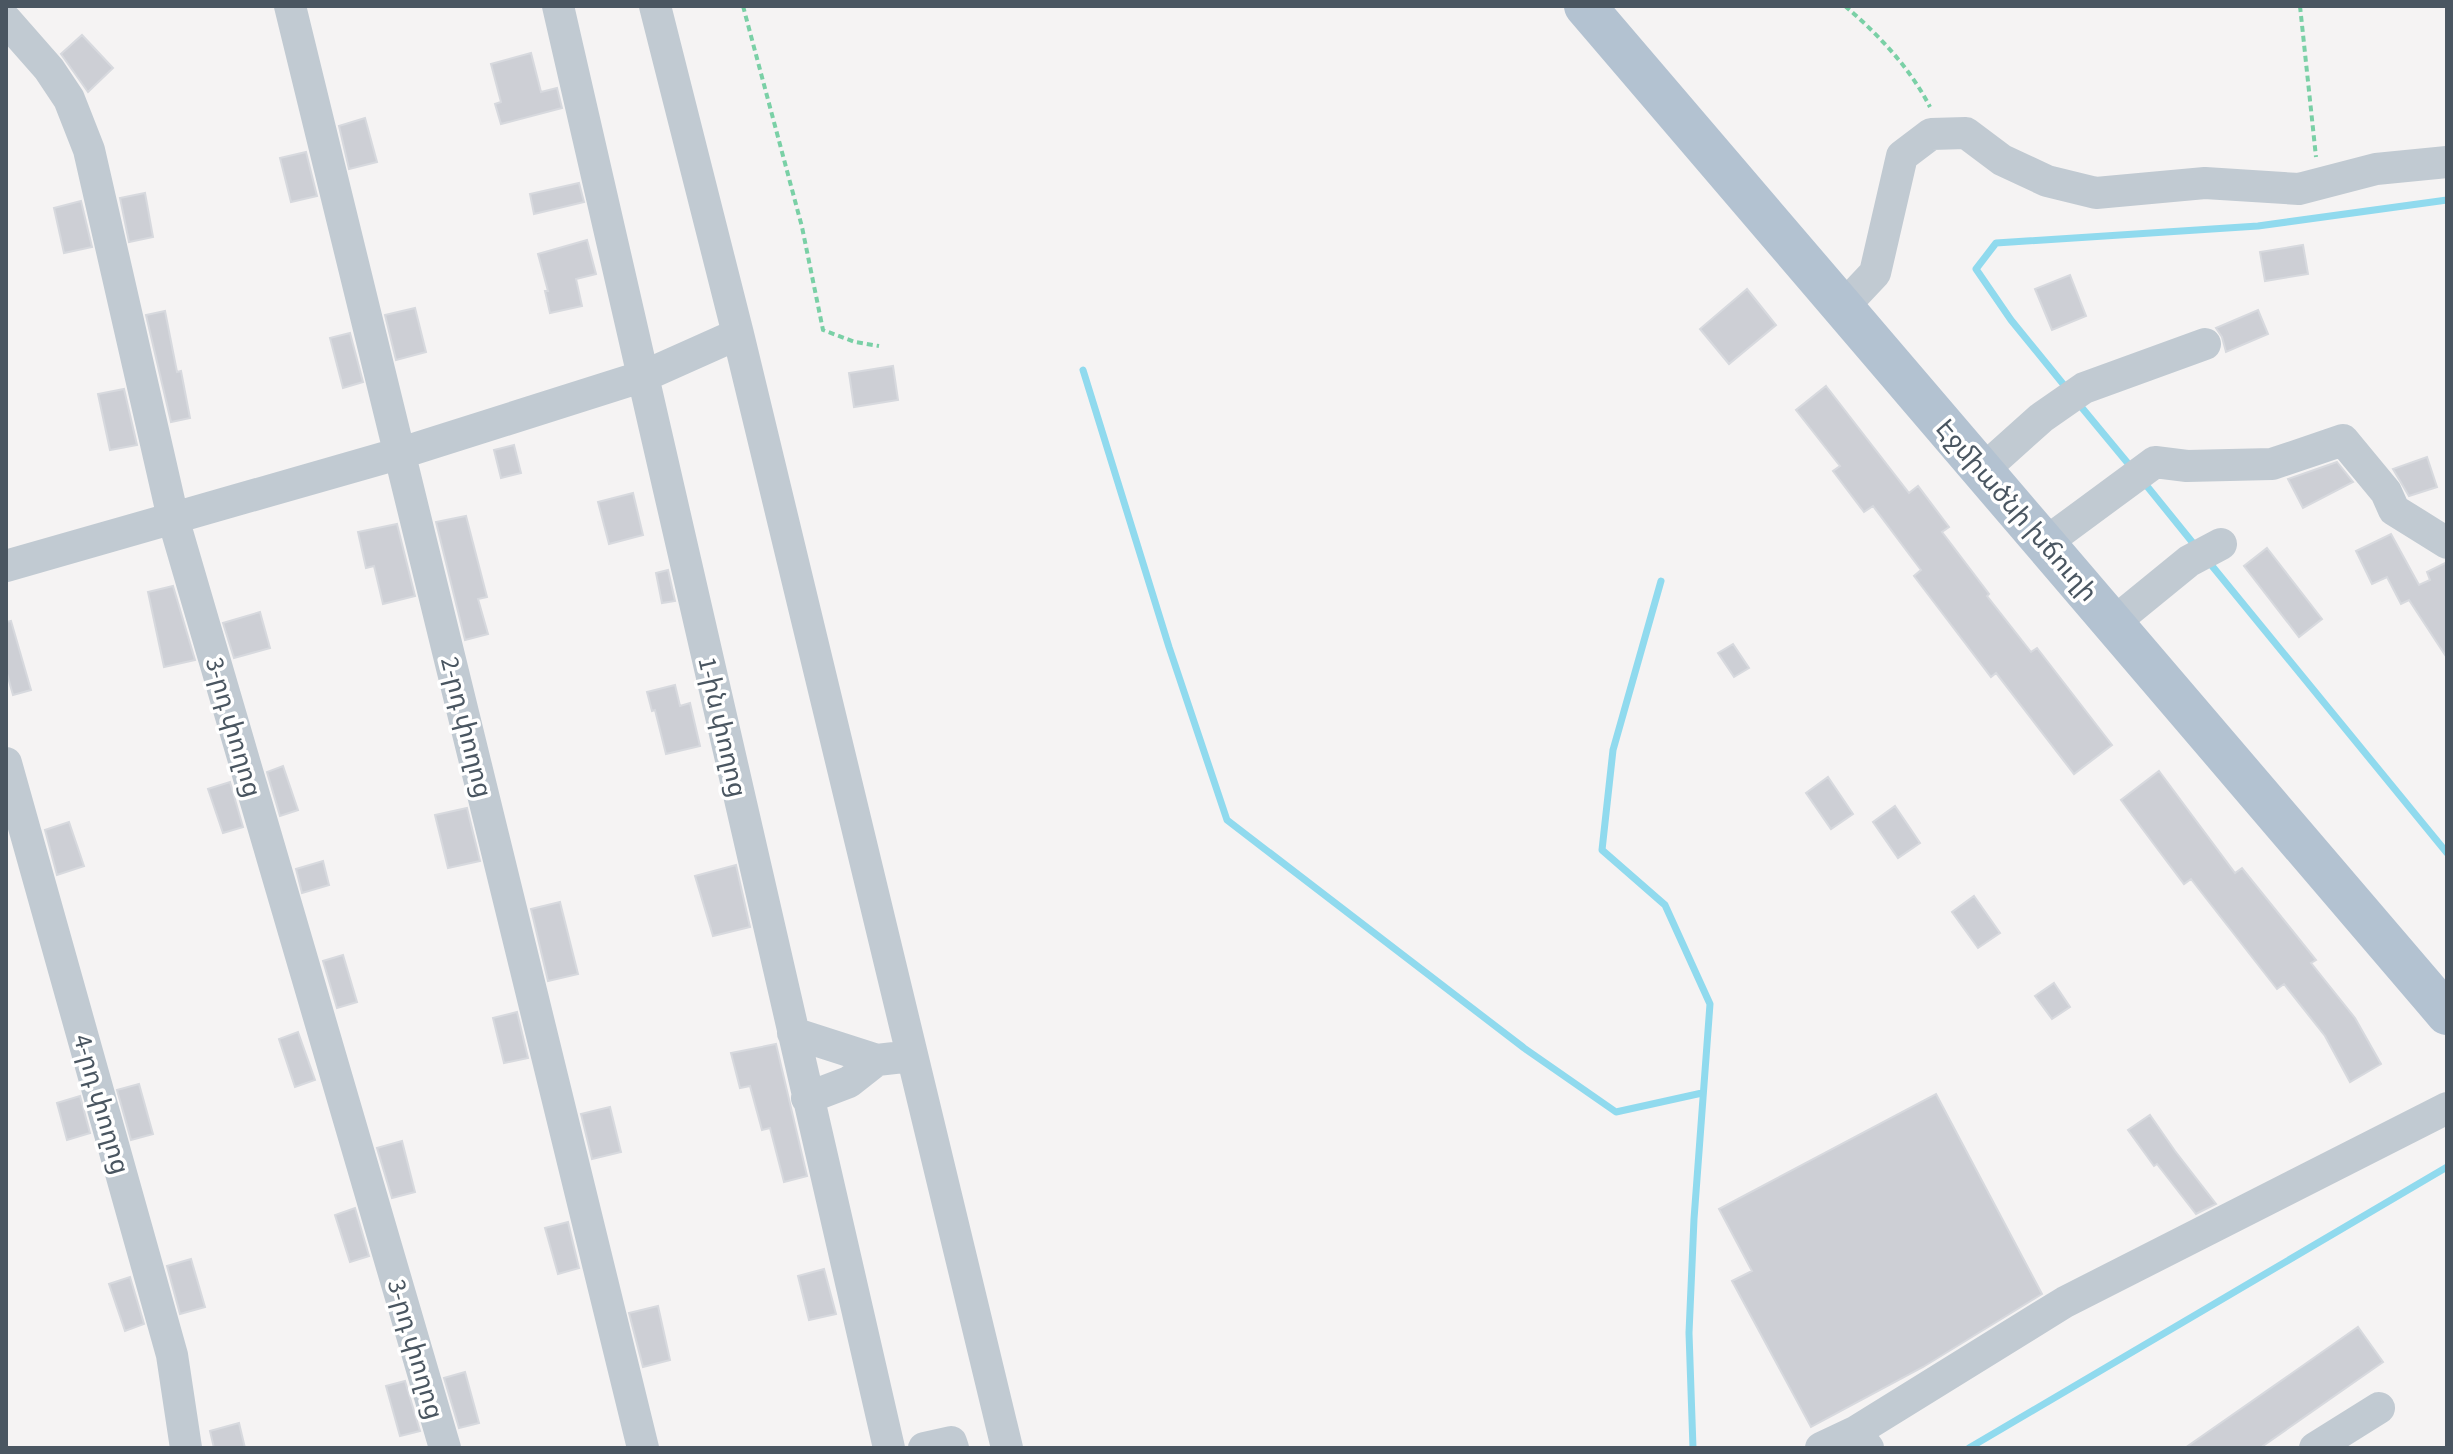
<svg xmlns="http://www.w3.org/2000/svg" width="2453" height="1454" font-family="'Source Sans 3','Noto Sans Armenian',sans-serif">
	<style>
		.lines { fill: none; stroke-linecap: round; stroke-linejoin: round }
		.stream { stroke: #90daee; stroke-width: 7 }
		.building { fill: #cdcfd5; stroke: #d7d9de; stroke-width: 2 }
		.path { stroke: #7ad0a6; stroke-width: 4; stroke-dasharray: 6 4; stroke-linecap: butt }
		.minor { stroke: #c1cad2; stroke-width: 32 }
		.major { stroke: #b3c2d1; stroke-width: 42 }
		.labels { text-anchor: middle; stroke-width: 7; stroke-linejoin: round; paint-order: stroke }
		.street-label { font-size: 26px; fill: #4a5661; stroke: #fff }
	</style>
	<rect width="100%" height="100%" fill="#f5f3f3"/>
	<g class="lines">
		<path class="stream" d="M 1083,370 L 1169,647 L 1227,820 L 1524,1048 L 1616,1112 L 1702,1093
			M 2068,390 L 2011,320 L 1976,269 L 1996,243 L 2258,226 L 2447,200
			M 2078,403 L 2131,467
			M 2142,480 L 2197,548
			M 2208,561 L 2447,853
			M 1661,581 L 1613,750 L 1602,850 L 1665,905 L 1710,1004 L 1694,1219 L 1689,1333 L 1693,1448
			M 1969,1448 L 2447,1167"/>
	</g>
	<path class="building" d="M 82,35 L 113,68 L 88,92 L 61,54 Z
		M 531,53 L 541,92 L 557,88 L 562,108 L 501,124 L 495,104 L 501,102 L 491,64 Z
		M 365,118 L 377,162 L 349,169 L 339,126 Z
		M 306,152 L 317,196 L 291,202 L 280,158 Z
		M 579,183 L 584,202 L 534,214 L 530,194 Z
		M 145,193 L 153,237 L 129,242 L 120,198 Z
		M 81,201 L 92,247 L 64,253 L 54,208 Z
		M 587,240 L 596,274 L 576,279 L 582,306 L 550,313 L 545,291 L 548,291 L 538,254 Z
		M 2303,245 L 2308,274 L 2265,281 L 2260,252 Z
		M 2070,275 L 2086,316 L 2052,330 L 2035,289 Z
		M 1747,289 L 1776,325 L 1729,364 L 1700,329 Z
		M 415,308 L 426,352 L 396,360 L 385,315 Z
		M 2258,310 L 2268,334 L 2226,352 L 2222,337 L 2216,328 Z
		M 165,311 L 177,372 L 181,371 L 190,418 L 171,422 L 146,315 Z
		M 350,333 L 363,382 L 343,388 L 330,338 Z
		M 893,366 L 898,400 L 854,407 L 849,373 Z
		M 1826,386 L 1909,493 L 1918,486 L 1949,527 L 1942,532 L 1989,594 L 1987,596 L 2031,652 L 2037,648 L 2112,745 L 2074,774 L 1996,673 L 1991,677 L 1914,576 L 1921,570 L 1873,506 L 1864,512 L 1833,471 L 1840,466 L 1796,410 Z
		M 124,389 L 137,445 L 110,450 L 98,394 Z
		M 514,445 L 521,473 L 501,478 L 494,450 Z
		M 2427,457 L 2437,487 L 2409,496 L 2393,469 Z
		M 2337,462 L 2353,482 L 2303,508 L 2288,479 Z
		M 633,493 L 643,535 L 609,544 L 598,502 Z
		M 466,516 L 487,597 L 478,599 L 488,634 L 465,640 L 436,522 Z
		M 397,524 L 415,596 L 383,604 L 374,566 L 366,568 L 358,532 Z
		M 2391,534 L 2419,585 L 2430,580 L 2427,572 L 2447,562 L 2447,658 L 2409,600 L 2401,604 L 2387,577 L 2372,584 L 2356,551 Z
		M 2267,548 L 2322,619 L 2299,637 L 2244,566 Z
		M 668,570 L 675,601 L 662,603 L 656,573 Z
		M 173,586 L 195,660 L 164,667 L 148,592 Z
		M 260,612 L 270,648 L 234,658 L 223,623 Z
		M 11,621 L 31,690 L 13,695 L 6,670 L 6,622 Z
		M 1733,644 L 1749,668 L 1734,677 L 1718,653 Z
		M 675,685 L 680,706 L 690,703 L 700,746 L 666,754 L 655,710 L 652,711 L 647,692 Z
		M 283,766 L 298,810 L 280,816 L 267,772 Z
		M 2159,771 L 2235,873 L 2242,868 L 2316,960 L 2311,963 L 2355,1018 L 2381,1064 L 2350,1082 L 2325,1036 L 2284,984 L 2277,989 L 2191,879 L 2184,884 L 2153,843 L 2121,800 Z
		M 1828,777 L 1853,814 L 1831,829 L 1806,793 Z
		M 230,782 L 243,827 L 223,833 L 208,789 Z
		M 1895,806 L 1920,843 L 1898,858 L 1873,822 Z
		M 467,808 L 480,861 L 448,868 L 435,815 Z
		M 69,822 L 84,866 L 57,875 L 45,830 Z
		M 323,861 L 329,885 L 302,893 L 296,869 Z
		M 736,865 L 750,927 L 713,936 L 695,876 Z
		M 1974,896 L 2000,933 L 1978,948 L 1952,912 Z
		M 560,902 L 578,974 L 548,981 L 531,909 Z
		M 343,955 L 357,1002 L 337,1008 L 323,961 Z
		M 2054,983 L 2070,1007 L 2052,1019 L 2035,996 Z
		M 517,1012 L 528,1058 L 504,1063 L 493,1018 Z
		M 298,1032 L 315,1080 L 295,1087 L 279,1039 Z
		M 776,1044 L 807,1176 L 784,1182 L 770,1128 L 762,1130 L 750,1086 L 740,1088 L 731,1053 Z
		M 139,1084 L 153,1134 L 131,1140 L 117,1090 Z
		M 1936,1094 L 2042,1294 L 1923,1367 L 1811,1427 L 1732,1281 L 1752,1271 L 1719,1209 Z
		M 80,1096 L 90,1133 L 67,1140 L 57,1103 Z
		M 610,1107 L 621,1152 L 592,1159 L 581,1114 Z
		M 2150,1115 L 2175,1151 L 2216,1204 L 2196,1214 L 2157,1164 L 2154,1166 L 2128,1130 Z
		M 402,1141 L 415,1192 L 392,1198 L 377,1148 Z
		M 355,1208 L 369,1256 L 350,1262 L 335,1215 Z
		M 568,1222 L 579,1268 L 558,1274 L 545,1228 Z
		M 191,1259 L 205,1307 L 180,1314 L 167,1266 Z
		M 824,1269 L 836,1314 L 809,1320 L 798,1276 Z
		M 130,1277 L 144,1324 L 125,1331 L 109,1284 Z
		M 658,1306 L 670,1360 L 643,1367 L 629,1313 Z
		M 2358,1327 L 2383,1362 L 2260,1448 L 2185,1448 Z
		M 465,1372 L 479,1423 L 459,1428 L 444,1378 Z
		M 405,1381 L 420,1431 L 400,1436 L 386,1386 Z
		M 239,1423 L 245,1448 L 214,1448 L 210,1431 Z"/>
	<g class="lines">
		<path class="path" d="M 743,6 L 802,227 L 823,330 L 855,342 L 879,346
			M 1845,6 C 1879,35 1910,68 1930,107
			M 2300,6 L 2316,157"/>
		<path class="minor" d="M 290,6 L 643,1448
			M 558,6 L 889,1448
			M 655,6 L 738,334 L 1007,1448
			M 6,20 L 49,69 L 69,99 L 89,150 L 173,518 L 445,1448
			M 1843,307 L 1875,273 L 1902,156 L 1931,134 L 1966,133 L 2002,160 L 2047,181 L 2096,193 L 2205,183 L 2299,189 L 2376,169 L 2447,162
			M 1983,470 L 2041,418 L 2084,388 L 2205,344
			M 2045,543 L 2155,462 L 2187,466 L 2272,464 L 2343,440 L 2386,492 L 2394,510 L 2447,543
			M 6,566 L 401,453 L 644,376 L 738,334
			M 2113,623 L 2189,561 L 2221,544
			M 6,763 L 172,1355 L 186,1448
			M 793,1033 L 877,1060 L 912,1056
			M 807,1098 L 849,1082 L 877,1060
			M 924,1448 L 951,1442 L 953,1448
			M 1821,1448 L 1855,1432
			M 1868,1448 L 1855,1432 L 2065,1302 L 2447,1108
			M 2315,1448 L 2379,1408"/>
		<path class="major" d="M 1585,6 L 2447,1014"/>
	</g>
	<g class="labels">
		<g class="street-label">
			<text transform="translate(2017 510) rotate(49)" y="9">Էջմիածնի խճուղի</text>
			<text transform="translate(234 727) rotate(74)" y="9">3-րդ փողոց</text>
			<text transform="translate(467 727) rotate(76)" y="9">2-րդ փողոց</text>
			<text transform="translate(723 727) rotate(77)" y="9">1-ին փողոց</text>
			<text transform="translate(102 1104) rotate(74)" y="9">4-րդ փողոց</text>
			<text transform="translate(416 1349) rotate(74)" y="9">3-րդ փողոց</text>
		</g>
	</g>
	<rect width="2453" height="1454" fill="none" stroke="#4a5661" stroke-width="16"/>
</svg>
